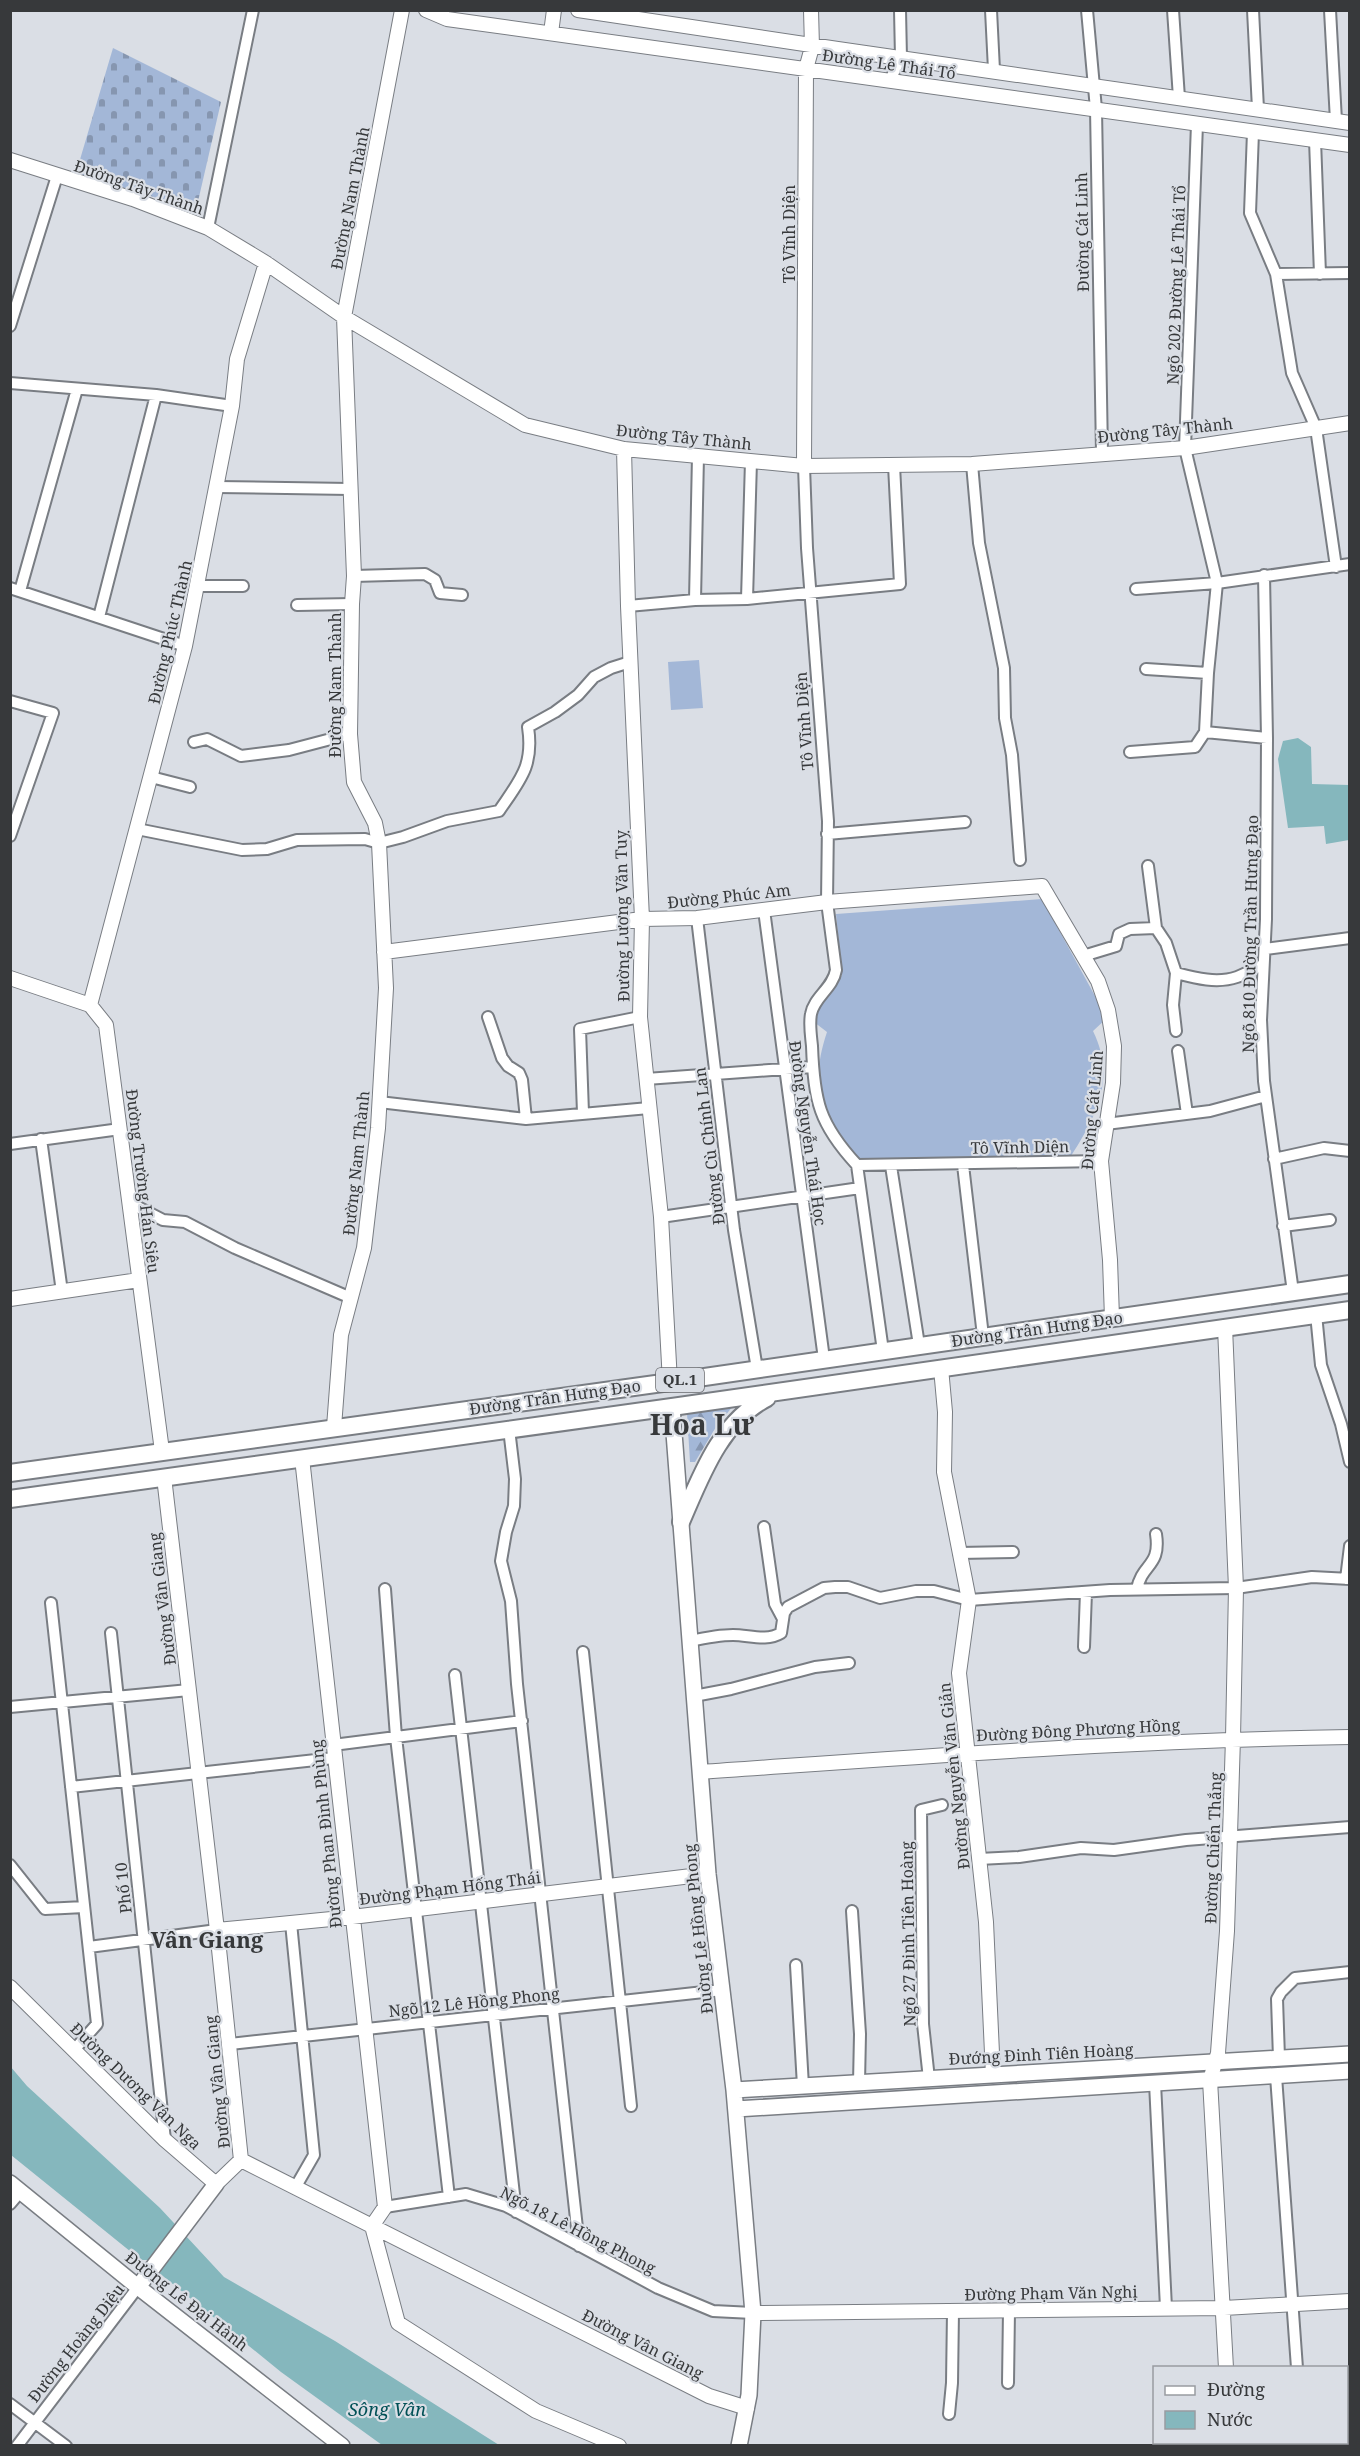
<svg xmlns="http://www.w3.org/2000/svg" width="1360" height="2456" font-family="'Noto Serif',serif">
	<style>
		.grass { fill: #a3b7d7 }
		.forest { fill: url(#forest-firs) }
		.cemetery { fill: url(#cemetery-stones) }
		.water { fill: #85b7bd }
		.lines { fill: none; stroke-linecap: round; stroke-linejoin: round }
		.minor-casing { stroke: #797d83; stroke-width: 14 }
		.tertiary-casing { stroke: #797d83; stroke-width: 16 }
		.secondary-casing { stroke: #797d83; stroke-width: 18 }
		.trunk-casing { stroke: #797d83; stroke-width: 20 }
		.minor { stroke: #fff; stroke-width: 10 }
		.tertiary { stroke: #fff; stroke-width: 14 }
		.secondary { stroke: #fff; stroke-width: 15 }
		.trunk { stroke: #fff; stroke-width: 16 }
		.labels { text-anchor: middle; stroke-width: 4.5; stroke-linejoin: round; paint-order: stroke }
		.shield { fill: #dadee5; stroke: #686a6e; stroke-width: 1.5 }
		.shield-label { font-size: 15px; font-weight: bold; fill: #37393b }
		.street-label { font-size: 16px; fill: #37393b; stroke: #dadee5 }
		.water-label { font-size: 18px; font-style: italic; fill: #015056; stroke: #dadee5 }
		.district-label { font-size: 22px; font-weight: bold; fill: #37393b; stroke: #dadee5 }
		.town-label { font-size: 28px; font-weight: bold; fill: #37393b; stroke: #dadee5 }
	</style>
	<defs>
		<pattern id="forest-firs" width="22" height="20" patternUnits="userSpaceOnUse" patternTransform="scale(1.5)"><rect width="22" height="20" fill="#a3b7d7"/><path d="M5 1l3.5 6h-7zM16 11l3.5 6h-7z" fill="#8696b0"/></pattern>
		<pattern id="cemetery-stones" width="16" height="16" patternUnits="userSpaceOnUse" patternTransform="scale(1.5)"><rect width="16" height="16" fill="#a3b7d7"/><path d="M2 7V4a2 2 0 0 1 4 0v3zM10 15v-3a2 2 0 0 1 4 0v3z" fill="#8696b0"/></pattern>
	</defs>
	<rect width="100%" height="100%" fill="#dadee5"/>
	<path class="grass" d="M 699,660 L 703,708 L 671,710 L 668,662 Z
		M 1042,899 L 1107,1018 L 1093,1031 C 1116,1078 1097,1115 1071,1156 L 857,1161 C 823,1117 808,1088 827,1032 L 814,1022 L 816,1010 L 842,975 L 836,914 Z"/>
	<path class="forest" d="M 733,1406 L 716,1427 L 695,1462 L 690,1462 L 687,1413 L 689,1411 Z"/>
	<path class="cemetery" d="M 113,48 L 221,102 L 196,210 L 76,173 Z"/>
	<path class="water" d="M 1298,738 L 1311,747 L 1312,784 L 1349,785 L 1349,840 L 1326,844 L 1324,826 L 1288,828 L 1278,759 L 1283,741 Z
		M 10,2066 L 27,2086 L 160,2208 L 224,2277 L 335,2341 L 499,2445 L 382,2445 L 281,2372 L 158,2272 L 150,2260 L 141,2260 L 11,2155 Z"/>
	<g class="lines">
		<defs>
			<path id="minor" d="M 991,10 L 994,70
				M 1087,10 L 1096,109 L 1102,453
				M 1173,10 L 1179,98
				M 1253,10 L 1258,109
				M 1330,10 L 1336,121
				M 890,80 L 901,58 L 900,10
				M 1197,124 L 1185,448 L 1217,583 L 1208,673 L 1205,732
				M 1253,132 L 1250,213 L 1276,274 L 1292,373 L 1316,428 L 1336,567
				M 1315,140 L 1320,274
				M 208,228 L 253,10
				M 1276,274 L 1350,273
				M 10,326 L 57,176
				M 10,383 L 156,395 L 232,406
				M 972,464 L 979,543 L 1004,668 L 1005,718 L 1012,755 L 1020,860
				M 804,466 L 807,548 L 828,821 L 827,902 L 836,970 C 833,988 814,997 811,1014 C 809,1024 811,1036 812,1046 C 814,1101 819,1124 857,1165 L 1101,1161
				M 217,487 L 350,489
				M 1264,575 L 1267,738 L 1266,919 L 1261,1020 L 1264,1081 L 1293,1292
				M 354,576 L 425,574 L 435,580 L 440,593 L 462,595
				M 199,586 L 243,586
				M 10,588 L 185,646
				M 1136,589 L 1217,583 L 1350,564
				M 20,591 L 77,389
				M 747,599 L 751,461
				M 695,600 L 698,456
				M 297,605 L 352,604
				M 628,606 L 695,600 L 747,599 L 900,584 L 894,465
				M 99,617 L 156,395
				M 1146,669 L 1208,673
				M 10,701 L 53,713 L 10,836
				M 194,742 L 207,739 L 241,756 L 289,750 L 350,734
				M 1130,752 L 1195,747 L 1205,732 L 1267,738
				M 151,777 L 190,787
				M 137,829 L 242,850 L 267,849 L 297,840 L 365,839 L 379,843 L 403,837 L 447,821 L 499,811 C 520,780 534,766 528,727 L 555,712 L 578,695 L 594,677 L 611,668 L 630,662
				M 827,834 L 965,822
				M 1148,866 L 1156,928 L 1166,943 L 1176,973 L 1173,1005 L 1176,1031
				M 764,910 L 824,1359
				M 697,918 L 734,1230 L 757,1369
				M 1265,949 L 1350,938
				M 1083,956 L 1116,946 L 1119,934 L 1130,929 L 1156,928
				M 1176,973 C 1195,978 1217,984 1237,977 C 1246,974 1254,968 1263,965
				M 488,1017 L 502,1058 L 508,1066 L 519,1073 L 522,1080 L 526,1119
				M 1178,1051 L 1187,1114
				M 646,1079 L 812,1067
				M 379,1102 L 526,1119 L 649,1108
				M 583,1113 L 580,1029 L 640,1017
				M 1106,1124 L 1210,1111 L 1266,1096
				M 41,1139 L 62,1292
				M 10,1144 L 120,1129
				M 1274,1159 L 1324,1148 L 1350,1151
				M 857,1165 L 883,1351
				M 963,1165 L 983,1336
				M 891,1166 L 919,1345
				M 130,1203 L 163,1220 L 185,1222 L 235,1248 L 351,1298
				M 661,1217 L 860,1188
				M 1283,1226 L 1330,1220
				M 1316,1314 L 1321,1365 L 1341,1424 L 1350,1462
				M 509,1429 L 515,1479 L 514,1506 L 506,1532 L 501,1561 L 511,1601 L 517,1684 L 579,2246
				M 764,1527 L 775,1604 L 783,1619
				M 959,1553 L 1013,1552
				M 1346,1579 L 1350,1546
				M 385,1589 L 396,1737 L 449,2197
				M 1137,1589 C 1142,1563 1161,1567 1156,1534
				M 51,1603 L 97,2024 L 74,2050
				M 111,1633 L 165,2140
				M 690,1641 C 704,1638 718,1635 733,1635 C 749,1635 766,1642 781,1633 L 784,1613 L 788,1607 L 824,1588 L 835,1587 L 848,1587 L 880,1598 L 916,1591 L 934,1591 L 969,1600 L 1110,1590 L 1236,1588 L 1312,1577 L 1350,1579
				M 1084,1647 L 1086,1592
				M 583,1652 L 631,2106
				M 455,1675 L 516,2212
				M 694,1696 L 731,1689 L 815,1667 L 849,1663
				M 10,1707 L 189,1690
				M 333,1745 L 522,1721
				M 71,1787 L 334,1758
				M 979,1859 L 1019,1857 L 1081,1848 L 1114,1850 L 1186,1840 L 1350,1827
				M 10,1865 L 45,1909 L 84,1907
				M 852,1911 L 860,2034 L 859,2083
				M 291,1923 L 314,2155 L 295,2188
				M 89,1947 L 217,1930
				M 796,1965 L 803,2086
				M 230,2044 L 722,1990
				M 1279,2058 L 1277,1999 L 1281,1992 L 1295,1978 L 1350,1972
				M 1276,2076 L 1297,2368
				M 929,2079 L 923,2024 L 921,1810 L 942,1805
				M 1155,2083 L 1166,2308
				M 10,2204 L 21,2191
				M 385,2207 L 466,2194 L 506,2206 L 658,2288 L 713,2311 L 753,2313
				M 1008,2383 L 1009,2310
				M 10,2404 L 66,2446
				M 949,2414 L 952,2383 L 953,2311
				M 1303,2442 L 1303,2446
				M 17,2446 L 138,2287"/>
			<path id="tertiary" d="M 426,10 L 447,19 L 1350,145
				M 578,10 C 835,50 1092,85 1350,123
				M 551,33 L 554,10
				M 10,160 L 133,199 L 208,228 L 266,263 L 344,317 L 525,425 L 624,449 L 804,466 L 972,464 L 1185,448 L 1350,423
				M 624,449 L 628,606 L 642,919 L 640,1017 L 661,1217 L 670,1382
				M 804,466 L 806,69 L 812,47 L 811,10
				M 384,952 L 642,919 L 697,918 L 827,902 L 1042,886 L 1098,981 L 1108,1010 L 1114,1046 L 1113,1083 L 1101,1161 L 1110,1260 L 1112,1318
				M 10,978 L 90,1005 L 106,1025 L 162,1451
				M 90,1005 L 185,646 L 232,406 L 237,359 L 266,263
				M 10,1299 L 139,1280
				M 1225,1327 L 1236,1588 L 1233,1738 L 1227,1931 L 1218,2053 L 1210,2080 L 1226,2368
				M 941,1368 L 945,1412 L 944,1472 L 969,1600 L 959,1673 L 986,1922 L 993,2075
				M 334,1427 L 341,1335 L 364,1248 L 378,1128 L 386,988 L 379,843 L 375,823 L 354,782 L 350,734 L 352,604 L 354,576 L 344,317 L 402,10
				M 302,1458 L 385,2207 L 372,2226 L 398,2323 L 536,2411 L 619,2446
				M 164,1477 L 217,1930 L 241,2160 L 709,2396 L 747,2408
				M 700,1772 C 917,1757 1132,1740 1350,1737
				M 217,1930 L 352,1917 L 708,1874
				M 10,1987 L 165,2140 L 216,2184 L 241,2160
				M 753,2313 L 1224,2308 L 1350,2301
				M 1230,2442 L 1230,2446"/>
			<path id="secondary" d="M 672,1407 L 708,1874 L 734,2090 L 753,2313 L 749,2395 L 739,2446
				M 734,2090 L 1350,2054
				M 736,2109 L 1350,2071
				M 10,2183 L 138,2287 L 342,2446
				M 138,2287 L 216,2184"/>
			<path id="trunk" d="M 10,1473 L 670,1382 L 1350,1284
				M 10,1499 L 672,1407 L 1350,1310
				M 681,1522 C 701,1476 720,1422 767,1398"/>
		</defs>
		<use href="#minor" class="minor-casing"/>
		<use href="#tertiary" class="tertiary-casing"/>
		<use href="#secondary" class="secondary-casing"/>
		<use href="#trunk" class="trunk-casing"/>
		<use href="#minor" class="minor"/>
		<use href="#tertiary" class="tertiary"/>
		<use href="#secondary" class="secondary"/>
		<use href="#trunk" class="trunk"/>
	</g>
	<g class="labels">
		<rect class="shield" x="656" y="1368" width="48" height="24" rx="4.5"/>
		<g class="shield-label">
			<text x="680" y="1385">QL.1</text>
		</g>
		<g class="street-label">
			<text transform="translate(889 64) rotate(8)" y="6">Đường Lê Thái Tổ</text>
			<text transform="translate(139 187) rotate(19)" y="6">Đường Tây Thành</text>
			<text transform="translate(350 198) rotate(-79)" y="6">Đường Nam Thành</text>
			<text transform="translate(1082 232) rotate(-91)" y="6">Đường Cát Linh</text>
			<text transform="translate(789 234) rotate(-90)" y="6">Tô Vĩnh Diện</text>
			<text transform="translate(1176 285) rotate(-88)" y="6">Ngõ 202 Đường Lê Thái Tổ</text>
			<text transform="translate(1165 430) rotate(-6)" y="6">Đường Tây Thành</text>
			<text transform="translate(684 437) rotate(6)" y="6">Đường Tây Thành</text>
			<text transform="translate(170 632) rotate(-77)" y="6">Đường Phúc Thành</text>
			<text transform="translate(335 685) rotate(-90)" y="6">Đường Nam Thành</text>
			<text transform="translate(804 721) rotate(-94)" y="6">Tô Vĩnh Diện</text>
			<text transform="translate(729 896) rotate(-6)" y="6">Đường Phúc Am</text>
			<text transform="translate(622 916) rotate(-91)" y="6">Đường Lương Văn Tuỵ</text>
			<text transform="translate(1250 934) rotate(-89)" y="6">Ngõ 810 Đường Trần Hưng Đạo</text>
			<text transform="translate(1092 1110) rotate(-85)" y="6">Đường Cát Linh</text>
			<text transform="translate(808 1133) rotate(82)" y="6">Đường Nguyễn Thái Học</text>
			<text transform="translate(709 1146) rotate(-97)" y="6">Đường Cù Chính Lan</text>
			<text transform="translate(1020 1147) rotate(-1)" y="6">Tô Vĩnh Diện</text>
			<text transform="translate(356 1163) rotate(-84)" y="6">Đường Nam Thành</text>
			<text transform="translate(143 1181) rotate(83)" y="6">Đường Trường Hán Siêu</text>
			<text transform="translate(1037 1329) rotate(-8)" y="6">Đường Trân Hưng Đạo</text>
			<text transform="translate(555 1397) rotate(-8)" y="6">Đường Trân Hưng Đạo</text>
			<text transform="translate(162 1599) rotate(-97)" y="6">Đường Vân Giang</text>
			<text transform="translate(1078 1730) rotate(-3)" y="6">Đường Đông Phương Hồng</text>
			<text transform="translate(954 1776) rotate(-96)" y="6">Đường Nguyễn Văn Giản</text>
			<text transform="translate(326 1834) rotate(-96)" y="6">Đường Phan Đình Phùng</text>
			<text transform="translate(1213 1848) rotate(-88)" y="6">Đường Chiến Thắng</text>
			<text transform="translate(123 1888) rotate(-96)" y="6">Phố 10</text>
			<text transform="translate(450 1888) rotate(-7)" y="6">Đường Phạm Hống Thái</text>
			<text transform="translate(698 1929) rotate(-96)" y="6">Đuờng Lê Hồng Phong</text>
			<text transform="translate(908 1934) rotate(-91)" y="6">Ngõ 27 Đinh Tiên Hoàng</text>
			<text transform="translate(474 2002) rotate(-6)" y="6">Ngõ 12 Lê Hồng Phong</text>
			<text transform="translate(1041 2054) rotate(-3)" y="6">Đướng Đinh Tiên Hoàng</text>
			<text transform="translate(217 2082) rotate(-96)" y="6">Đường Vân Giang</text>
			<text transform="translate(136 2086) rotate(44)" y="6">Đường Dương Vân Nga</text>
			<text transform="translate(578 2230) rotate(27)" y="6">Ngõ 18 Lê Hồng Phong</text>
			<text transform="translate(1051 2293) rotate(-1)" y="6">Đường Phạm Văn Nghị</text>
			<text transform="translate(187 2301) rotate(38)" y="6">Đường Lê Đại Hành</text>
			<text transform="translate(76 2343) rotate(-52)" y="6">Đường Hoàng Diệu</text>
			<text transform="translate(643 2344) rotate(27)" y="6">Đường Vân Giang</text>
		</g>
		<g class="water-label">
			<text x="387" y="2416">Sông Vân</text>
		</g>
		<g class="district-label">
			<text x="207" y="1948">Vân Giang</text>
		</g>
		<g class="town-label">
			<text x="702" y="1435">Hoa Lư</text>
		</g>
	</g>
	<rect width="1360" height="2456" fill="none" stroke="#37393b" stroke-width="24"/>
	<rect x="1153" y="2366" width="195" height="78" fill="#dadee5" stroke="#999ca1" stroke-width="1.5"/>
	<rect x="1165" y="2386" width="30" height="9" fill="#ffffff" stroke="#999ca1" stroke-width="1.5"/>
	<text x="1207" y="2396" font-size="18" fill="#37393b">Đường</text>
	<rect x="1165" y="2411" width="30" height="18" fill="#85b7bd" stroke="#999ca1" stroke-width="1.5"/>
	<text x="1207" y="2426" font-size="18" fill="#37393b">Nước</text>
</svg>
